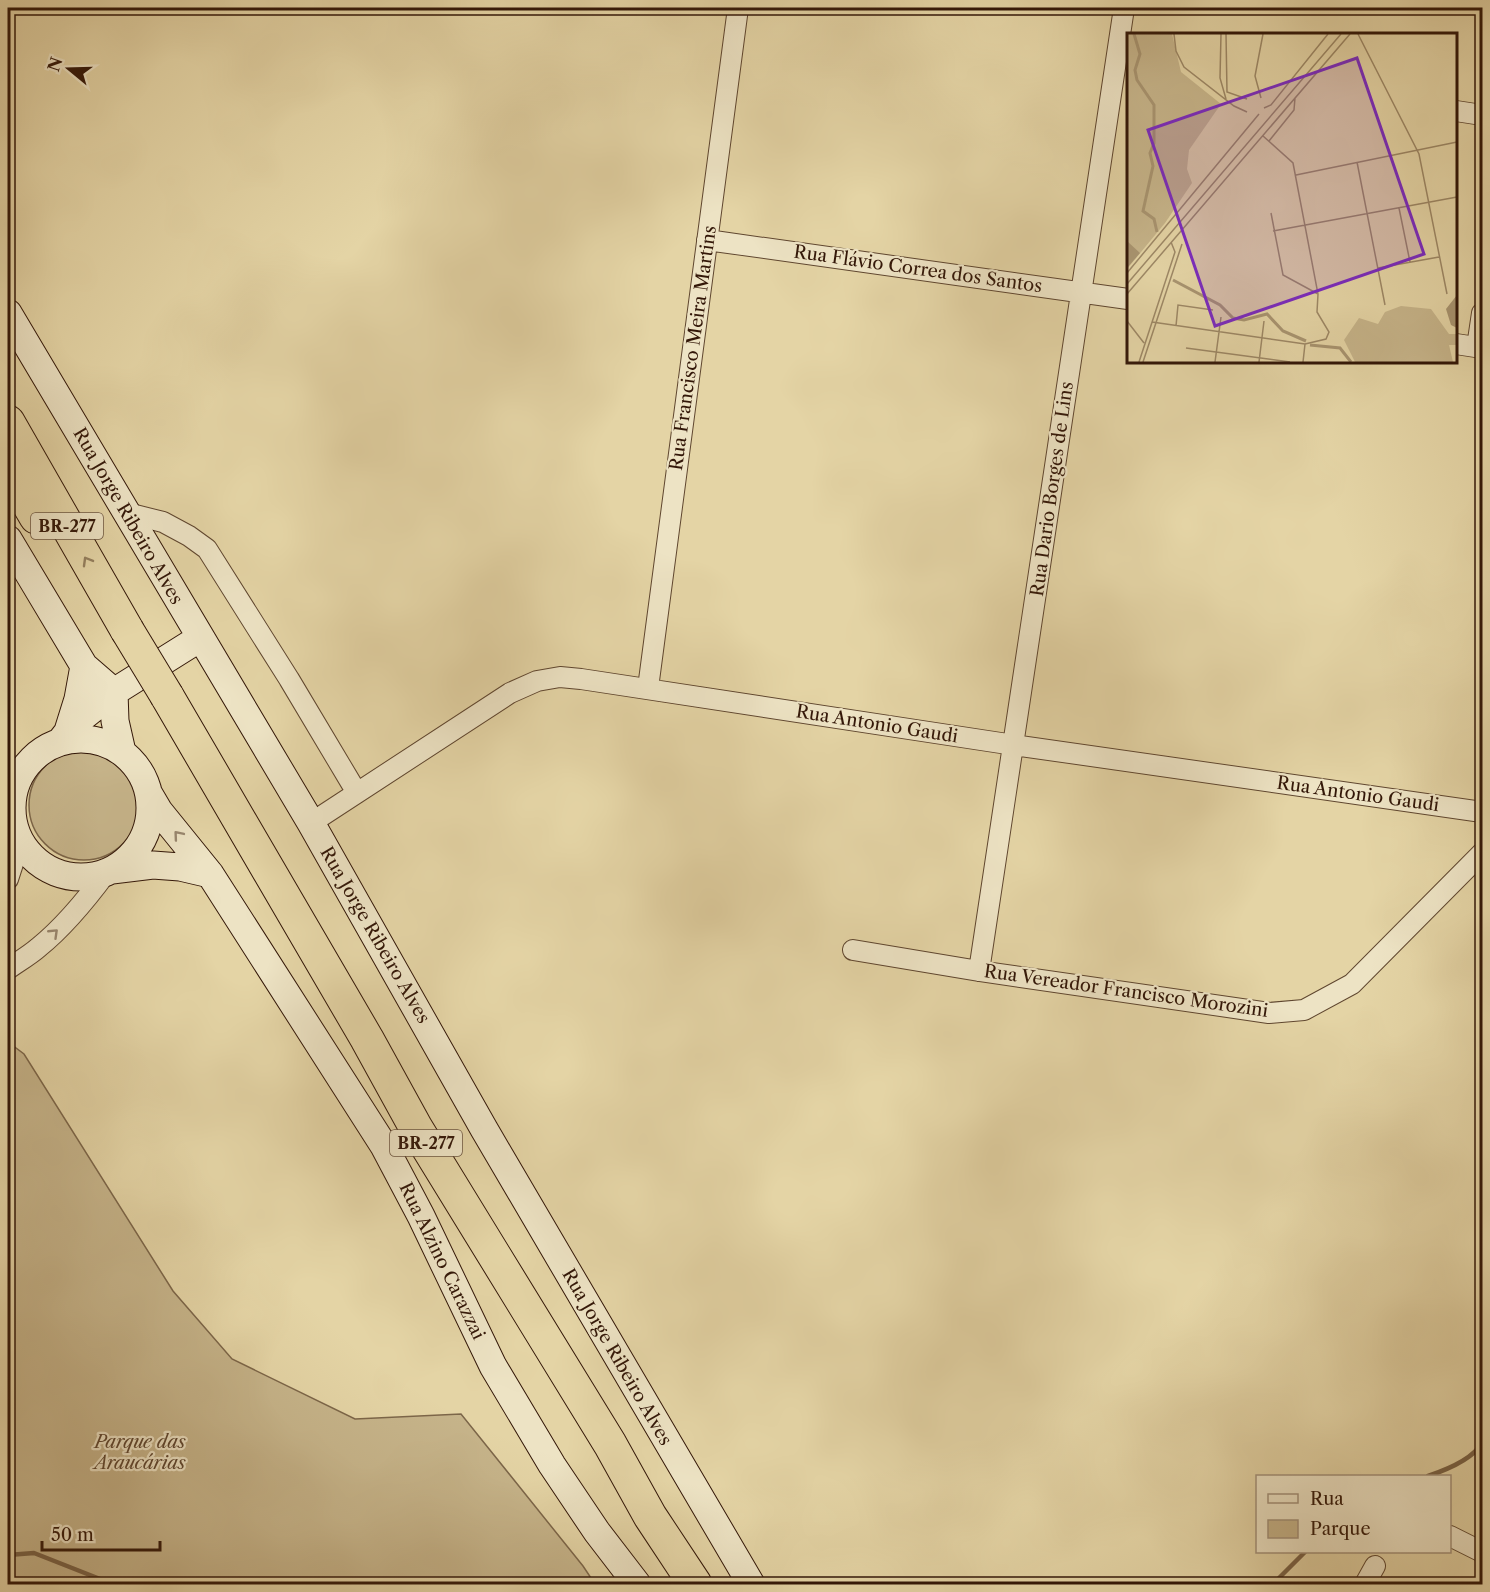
<svg xmlns="http://www.w3.org/2000/svg" width="1490" height="1592" font-family="'Libre Caslon Text',serif">
	<style>
		.green { fill: #c6b48a; stroke: #7c6649; stroke-width: 1.5 }
		.lines { fill: none; stroke-linecap: round; stroke-linejoin: round }
		.stream { stroke: #796246; stroke-width: 4.5 }
		.street-casing { stroke: #5f462f; stroke-width: 22 }
		.secondary-casing { stroke: #331708; stroke-width: 29 }
		.highway-casing { stroke: #331708; stroke-width: 35 }
		.street { stroke: #ede3c4; stroke-width: 20 }
		.secondary { stroke: #ede3c4; stroke-width: 27 }
		.highway { stroke: #e4d4a5; stroke-width: 33 }
		.highway-bridge-casing { stroke: #331708; stroke-width: 35; stroke-linecap: butt }
		.highway-bridge { stroke: #e4d4a5; stroke-width: 33 }
		.oneway { stroke: #947f5e }
		.oneway2 { stroke: #99876f }
		.labels { text-anchor: middle; stroke-width: 4.5; stroke-linejoin: round; paint-order: stroke }
		.shield { fill: #ede3c4; stroke: #6b5440; stroke-width: 1.5 }
		.shield-label { font-size: 16px; font-weight: bold; fill: #331708 }
		.street-label { font-size: 18px; fill: #331708; stroke: #ede3c4 }
		.park-label { font-size: 18px; font-style: italic; fill: #5f462f; stroke: #ede3c4 }
		.inset-river { fill: none; stroke: #a89470; stroke-width: 3 }
		.inset-road { fill: none; stroke: #9d8866; stroke-width: 1.5 }
		.view { fill: #7b2cbf; fill-opacity: 0.15; stroke: #7b2cbf; stroke-width: 3 }
		.inset-edge { fill: none; stroke: #331708; stroke-width: 3 }
	</style>
	<rect width="100%" height="100%" fill="#e4d4a5"/>
	<filter id="stains"><feTurbulence type="fractalNoise" baseFrequency=".00333" numOctaves="4"/><feColorMatrix values="0 0 0 0 .2 0 0 0 0 .09 0 0 0 0 .02 0 0 0 .5 -.17"/></filter>
	<radialGradient id="worn" r=".72"><stop offset=".6" stop-color="#630" stop-opacity="0"/><stop offset="1" stop-color="#630" stop-opacity=".3"/></radialGradient>
	<path class="green" d="M29 805a55 55 0 1 1 110 0a55 55 0 1 1-110 0Z
		M 8,1042 L 24,1054 L 173,1291 L 232,1359 L 355,1419 L 461,1414 L 583,1566 L 595,1584 L 8,1584 Z"/>
	<g class="lines">
		<path class="stream" d="M 1428,1476 C 1446,1470 1472,1460 1482,1443
			M 8,1555 L 34,1553 L 100,1579 L 106,1584
			M 1273,1584 L 1305,1552"/>
		<defs>
			<path id="street" d="M 1456,111 L 1482,115
				M 707,240 L 1128,299
				M 1456,344 L 1482,348
				M 1477,347 L 1482,313
				M 127,513 L 163,522 L 189,536 L 207,549 L 289,679 L 357,793
				M 648,688 L 738,8
				M 311,823 L 510,693 L 537,681 L 560,677 L 581,679 L 1014,745 L 1482,812
				M 8,879 L 20,842
				M 853,950 L 979,971 L 1269,1013 L 1304,1010 L 1352,984 L 1482,853
				M 8,969 C 18,962 30,955 39,947 C 65,926 86,900 106,873
				M 979,971 L 1124,8
				M 1450,1536 L 1482,1552
				M 1365,1584 L 1375,1566"/>
			<path id="secondary" d="M 8,313 L 311,823 L 484,1129 L 751,1584
				M 8,539 L 84,666 L 114,692
				M 114,692 L 115,721 L 122,752
				M 68,731 L 78,699 L 84,666
				M12 808a69 69 0 1 1 138 0a69 69 0 1 1-138 0Z
				M 60,742 L 74,724 L 114,692 L 200,638
				M 149,794 L 159,811 L 210,874 L 384,1146 L 421,1216 L 493,1366 L 552,1465 L 597,1532 L 637,1584
				M 112,870 L 153,865 L 180,867 L 210,874"/>
			<path id="highway" d="M 8,422 L 127,630
				M 8,469 L 36,517
				M 167,696 L 367,1039 L 416,1128 L 610,1444 L 650,1516 L 695,1584"/>
		</defs>
		<use href="#street" class="street-casing"/>
		<use href="#secondary" class="secondary-casing"/>
		<use href="#highway" class="highway-casing"/>
		<use href="#street" class="street"/>
		<use href="#secondary" class="secondary"/>
		<use href="#highway" class="highway"/>
		<defs>
			<path id="highway-bridge" d="M 127,630 L 167,696"/>
		</defs>
		<use href="#highway-bridge" class="highway-bridge-casing"/>
		<use href="#highway-bridge" class="highway-bridge"/>
	</g>
	<defs><path id="oneway-chevron" d="M-2-3.5L2.5 0L-2 3.5" fill="none" stroke-width="1.6" stroke-linecap="round" stroke-linejoin="round" transform="scale(1.5)"/></defs>
	<use class="oneway" href="#oneway-chevron" transform="translate(87 561) rotate(-120)"/>
	<g class="oneway2">
		<use href="#oneway-chevron" transform="translate(178 835) rotate(-130)"/>
		<use href="#oneway-chevron" transform="translate(54 933) rotate(-44)"/>
	</g>
	<g class="labels">
		<g class="shield">
			<rect x="31" y="513" width="72" height="26" rx="4.5"/>
			<rect x="390" y="1130" width="72" height="26" rx="4.5"/>
		</g>
		<g class="shield-label">
			<text x="67" y="532">BR-277</text>
			<text x="426" y="1149">BR-277</text>
		</g>
		<g class="street-label">
			<text transform="translate(918 269) rotate(8)" y="6">Rua Flávio Correa dos Santos</text>
			<text transform="translate(693 348) rotate(-82)" y="6">Rua Francisco Meira Martins</text>
			<text transform="translate(1052 489) rotate(-82)" y="6">Rua Dario Borges de Lins</text>
			<text transform="translate(128 516) rotate(60)" y="6">Rua Jorge Ribeiro Alves</text>
			<text transform="translate(877 724) rotate(9)" y="6">Rua Antonio Gaudi</text>
			<text transform="translate(1358 794) rotate(8)" y="6">Rua Antonio Gaudi</text>
			<text transform="translate(375 935) rotate(60)" y="6">Rua Jorge Ribeiro Alves</text>
			<text transform="translate(1126 991) rotate(8)" y="6">Rua Vereador Francisco Morozini</text>
			<text transform="translate(442 1261) rotate(64)" y="6">Rua Alzino Carazzai</text>
			<text transform="translate(617 1357) rotate(60)" y="6">Rua Jorge Ribeiro Alves</text>
		</g>
		<g class="park-label">
			<text x="140" y="1448">Parque das<tspan x="140" dy="21">Araucárias</tspan></text>
		</g>
	</g>
	<g transform="translate(1127 33)">
		<rect width="330" height="330" fill="#e4d4a5"/>
		<path d="M 0,1 L 45,1 L 54,39 L 94,71 L 62,117 L 60,136 L 65,150 L 38,190 L 0,236 ZM 274,273 L 304,276 L 322,301 L 330,301 L 330,312 L 322,312 L 326,329 L 228,329 L 217,307 L 232,285 L 251,291 L 258,279 Z" fill="#c6b48a"/>
		<path d="M 0,208 L 13,220 L 0,235 ZM 330,262 L 330,295 L 324,292 L 319,276 Z" fill="#a89470"/>
		<path class="inset-river" d="M 7,1 L 13,21 L 8,37 L 10,47 L 27,72 L 27,110 L 23,120 L 26,133 L 16,178 L 27,186 L 30,199M 46,247 L 93,272 L 106,285 L 117,287 L 140,281 L 156,298 L 179,308M 183,312 L 213,315 L 224,329"/>
		<path class="inset-road" d="M 47,1 L 49,18 L 57,34 L 107,73 L 120,79M 94,1 L 93,45 L 99,66M 99,1 L 100,59 L 120,66M 231,1 L 292,121 L 320,261M 134,65 L 128,43 L 136,1M 137,75 L 144,72 L 201,1M 136,103 L 166,130 L 191,261 L 190,279 L 202,299 L 199,306 L 178,311M 142,108 L 167,77 L 168,65M 230,129 L 258,272M 169,142 L 330,109M 272,175 L 283,229M 144,180 L 156,242 L 191,261M 146,198 L 330,164M 251,235 L 312,224M 0,240 L 132,81M 0,251 L 214,1M 0,261 L 223,1M 0,288 L 17,310M 25,289 L 178,311M 49,293 L 51,272 L 86,277M 59,315 L 163,329M 12,329 L 48,219 L 44,209M 16,329 L 55,211M 88,329 L 94,284M 132,329 L 137,288M 176,329 L 178,311"/>
		<path class="view" d="M 230,25 L 297,221 L 88,293 L 21,97 Z"/>
		<rect width="330" height="330" class="inset-edge"/>
	</g>
	<rect width="1490" height="1592" fill="none" stroke="#e4d4a5" stroke-width="30"/>
	<rect x="9" y="9" width="1472" height="1574" fill="none" stroke="#331708" stroke-width="3"/>
	<rect x="15" y="15" width="1460" height="1562" fill="none" stroke="#331708" stroke-width="1.5"/>
	<rect x="1256" y="1475" width="195" height="78" fill="#ede3c4" stroke="#a39179" stroke-width="1.5"/>
	<rect x="1268" y="1494" width="30" height="9" fill="#ede3c4" stroke="#a39179" stroke-width="1.5"/>
	<text x="1310" y="1505" font-size="18" fill="#331708">Rua</text>
	<rect x="1268" y="1520" width="30" height="18" fill="#c6b48a" stroke="#a39179" stroke-width="1.5"/>
	<text x="1310" y="1535" font-size="18" fill="#331708">Parque</text>
	<g transform="translate(69 69) rotate(289)" stroke="#ede3c4" stroke-width="4.5" paint-order="stroke">
	<path d="M0-4.5L10 22L0 15L-10 22Z" fill="#331708"/>
	<text y="-9" font-size="16" font-weight="bold" text-anchor="middle" fill="#331708">N</text>
	</g>
	<path d="M42 1541v9h118v-9" fill="none" stroke="#331708" stroke-width="3"/>
	<text x="51" y="1541" font-size="18" fill="#331708" stroke="#ede3c4" stroke-width="4.5" paint-order="stroke">50 m</text>
	<rect width="100%" height="100%" filter="url(#stains)"/>
	<rect width="100%" height="100%" fill="url(#worn)"/>
</svg>
